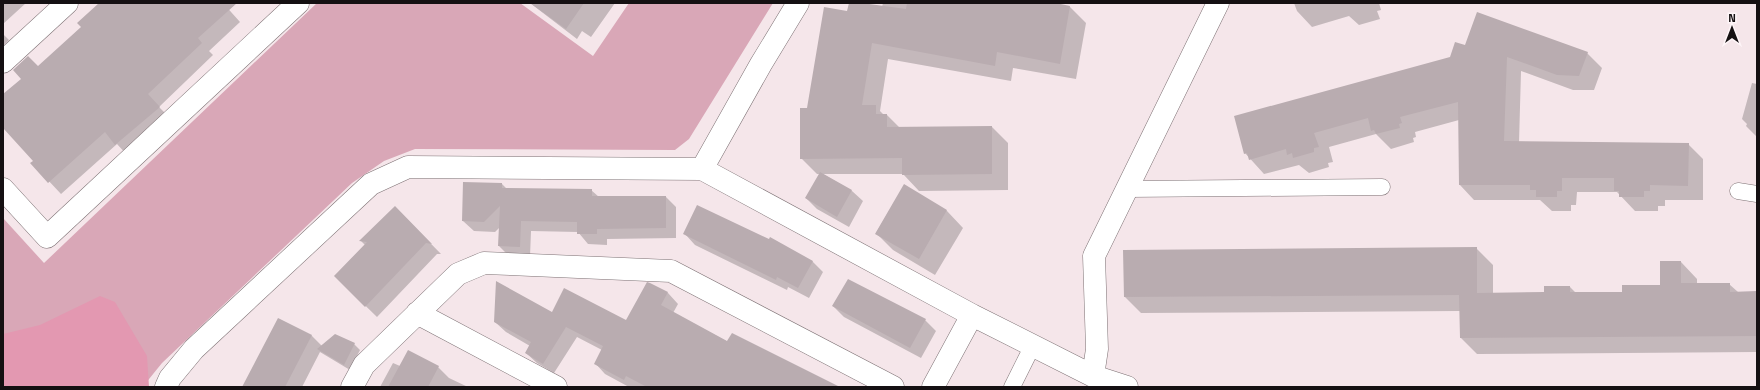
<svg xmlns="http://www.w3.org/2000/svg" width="1760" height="390" font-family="'Titillium Web',sans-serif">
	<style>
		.green { fill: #d9a7b7 }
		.forest { fill: #e398b1 }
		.shadow { fill: #0003 }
		.building { fill: #b9acb0 }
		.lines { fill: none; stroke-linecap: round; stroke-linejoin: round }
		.service-casing { stroke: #7d7174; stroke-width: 17 }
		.minor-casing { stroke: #7d7174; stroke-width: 23 }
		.service { stroke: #fff; stroke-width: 16 }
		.minor { stroke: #fff; stroke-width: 22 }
	</style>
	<rect width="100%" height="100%" fill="#f5e6ea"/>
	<path class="green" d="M 317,3 L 520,3 L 593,56 L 629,3 L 773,3 L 689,139 L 675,150 L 415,149 L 384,161 L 352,183 L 162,363 L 145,384 L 3,387 L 3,218 L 44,263 Z"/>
	<path class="forest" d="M 100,296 L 115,302 L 147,356 L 149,387 L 3,387 L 3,334 L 40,325 Z"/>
	<path class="shadow" d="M 3,3 L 26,3 L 3,24 Z
		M 101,3 L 223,3 L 240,22 L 209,51 L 213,55 L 159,107 L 171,119 L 128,156 L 117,144 L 61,194 L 32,163 L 34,161 L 3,126 L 3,95 L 38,67 L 82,27 Z
		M 530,3 L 615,3 L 591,37 L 582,31 L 577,39 Z
		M 850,3 L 882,7 L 883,3 L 1050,3 L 1070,7 L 1086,23 L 1076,79 L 1013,68 L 1011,81 L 888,59 L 880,111 L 884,115 L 887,115 L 900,128 L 992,127 L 1008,143 L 1008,190 L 919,191 L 903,174 L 823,174 L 852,191 L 863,201 L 849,227 L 817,209 L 806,198 L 820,174 L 817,174 L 801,158 L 808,109 L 848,12 Z
		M 1294,3 L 1379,3 L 1381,10 L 1377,11 L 1380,19 L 1359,25 L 1349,16 L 1312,27 L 1297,11 Z
		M 3,34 L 9,40 L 3,46 Z
		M 1466,47 L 1587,53 L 1602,68 L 1594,90 L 1573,90 L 1521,71 L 1519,143 L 1688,144 L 1703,159 L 1703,200 L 1665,200 L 1665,206 L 1658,206 L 1658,211 L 1635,211 L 1617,192 L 1577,192 L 1576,205 L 1571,205 L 1571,211 L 1552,211 L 1540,200 L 1474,200 L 1460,185 L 1459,120 L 1415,132 L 1416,137 L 1413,138 L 1414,142 L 1391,149 L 1376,134 L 1329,147 L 1333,162 L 1328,163 L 1329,167 L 1309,173 L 1299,165 L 1264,174 L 1245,153 L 1451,58 Z
		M 1752,83 L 1757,84 L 1757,137 L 1746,126 L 1747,124 L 1742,119 Z
		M 502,184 L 507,189 L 591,190 L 599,197 L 666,197 L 676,207 L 676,238 L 607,239 L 607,245 L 588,244 L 578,232 L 531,231 L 530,257 L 509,256 L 499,246 L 500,227 L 495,232 L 474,231 L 463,221 Z
		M 904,186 L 947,211 L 963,228 L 935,275 L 893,250 L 876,233 Z
		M 395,207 L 441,254 L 437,254 L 377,317 L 335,276 L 365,245 L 361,241 Z
		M 685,234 L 812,261 L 823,272 L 809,298 L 788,287 L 787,290 L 695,245 Z
		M 1476,248 L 1493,265 L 1493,294 L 1545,293 L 1570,287 L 1576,293 L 1623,293 L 1661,286 L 1681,262 L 1697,279 L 1697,284 L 1729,284 L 1738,292 L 1757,292 L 1757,352 L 1477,354 L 1461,338 L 1460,311 L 1141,313 L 1125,297 Z
		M 649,284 L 668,293 L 678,304 L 673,313 L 728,342 L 834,387 L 629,387 L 605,374 L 595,363 L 602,350 L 577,337 L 554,373 L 537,363 L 526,353 L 530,346 L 506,332 L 495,322 L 553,313 L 626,322 Z
		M 833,306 L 925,320 L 936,331 L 921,358 L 844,317 Z
		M 279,319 L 312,336 L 322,346 L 354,344 L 360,350 L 350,370 L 320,352 L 302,387 L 243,387 Z
		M 393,363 L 400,366 L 438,367 L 449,378 L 468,387 L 380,387 Z"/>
	<path class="building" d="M 99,3 L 237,3 L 198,38 L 202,43 L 148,94 L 160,107 L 115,145 L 105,132 L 48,183 L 30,163 L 33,161 L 3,128 L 3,94 L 21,79 L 13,70 L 28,56 L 38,66 L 81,27 L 77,23 Z
		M 530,3 L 584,3 L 566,29 Z
		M 849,3 L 862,3 L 906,9 L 907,3 L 1056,3 L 1070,6 L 1060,64 L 997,52 L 995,66 L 872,43 L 862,105 L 876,105 L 876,114 L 887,114 L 887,127 L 992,126 L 992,174 L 902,175 L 902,158 L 800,159 L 800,108 L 807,108 L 824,7 L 847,11 Z
		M 1477,12 L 1588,52 L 1579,76 L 1557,75 L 1507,57 L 1504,141 L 1689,143 L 1688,186 L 1650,185 L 1650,191 L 1644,191 L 1644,197 L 1619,197 L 1619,191 L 1614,191 L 1614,178 L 1562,178 L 1562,191 L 1557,191 L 1557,197 L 1536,197 L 1536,190 L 1530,190 L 1530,185 L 1459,185 L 1458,102 L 1400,117 L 1402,123 L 1399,124 L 1400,128 L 1376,134 L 1374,130 L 1371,131 L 1368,118 L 1314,133 L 1319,147 L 1314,148 L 1314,152 L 1293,158 L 1292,153 L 1287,155 L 1286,149 L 1249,160 L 1247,153 L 1244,154 L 1234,116 L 1450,57 L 1455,42 L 1465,45 Z
		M 820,172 L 852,190 L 837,217 L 805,198 Z
		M 463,182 L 502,183 L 502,188 L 592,189 L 592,196 L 666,196 L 666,228 L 597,229 L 597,234 L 577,234 L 577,222 L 521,221 L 520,247 L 498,246 L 500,206 L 484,222 L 462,221 Z
		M 904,184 L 947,210 L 919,259 L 875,234 Z
		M 697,205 L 769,239 L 770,237 L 813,261 L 798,288 L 777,277 L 776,280 L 683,234 Z
		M 395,206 L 432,244 L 426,243 L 365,307 L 334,276 L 367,242 L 359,241 Z
		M 1477,247 L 1477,293 L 1544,292 L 1544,286 L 1570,286 L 1570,292 L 1622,292 L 1622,285 L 1660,285 L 1660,261 L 1681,261 L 1681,283 L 1730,283 L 1730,292 L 1757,291 L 1757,336 L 1460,338 L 1459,295 L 1124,297 L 1123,250 Z
		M 848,279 L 926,319 L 910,348 L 832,306 Z
		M 496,281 L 552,312 L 564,288 L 626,320 L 647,282 L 650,283 L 668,292 L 661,305 L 727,341 L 732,333 L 840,387 L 647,387 L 626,376 L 624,380 L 594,364 L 603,346 L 566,327 L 543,364 L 525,353 L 531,342 L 494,322 Z
		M 278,318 L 312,335 L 285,387 L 242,387 Z
		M 335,334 L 355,343 L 344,365 L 317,349 Z
		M 408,350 L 439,366 L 428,387 L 388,387 Z"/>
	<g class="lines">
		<defs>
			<path id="service" d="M 1127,189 L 1382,187
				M 1738,191 L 1757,194
				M 1012,387 L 1033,345"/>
			<path id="minor" d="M 3,62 L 67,3
				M 702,169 L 761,64 L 798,3
				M 3,189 L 47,237 L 298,3
				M 417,313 L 556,387
				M 1093,376 L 1097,349 L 1094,256 L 1218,3
				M 166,387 L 170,378 L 194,349 L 371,184 L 408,167 L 702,169 L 972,315 L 1093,376 L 1127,387
				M 352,387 L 364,365 L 458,274 L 484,263 L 671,271 L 893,387
				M 933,387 L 972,315"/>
		</defs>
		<use href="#service" class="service-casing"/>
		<use href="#minor" class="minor-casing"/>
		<use href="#service" class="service"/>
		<use href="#minor" class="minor"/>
	</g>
	<rect width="1760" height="390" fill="none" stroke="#151012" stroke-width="8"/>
	<g transform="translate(1732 28)" stroke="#fef5f8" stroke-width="3" paint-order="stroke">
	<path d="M0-3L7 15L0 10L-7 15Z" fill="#151012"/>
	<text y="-6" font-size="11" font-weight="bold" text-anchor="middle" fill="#151012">N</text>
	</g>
</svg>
